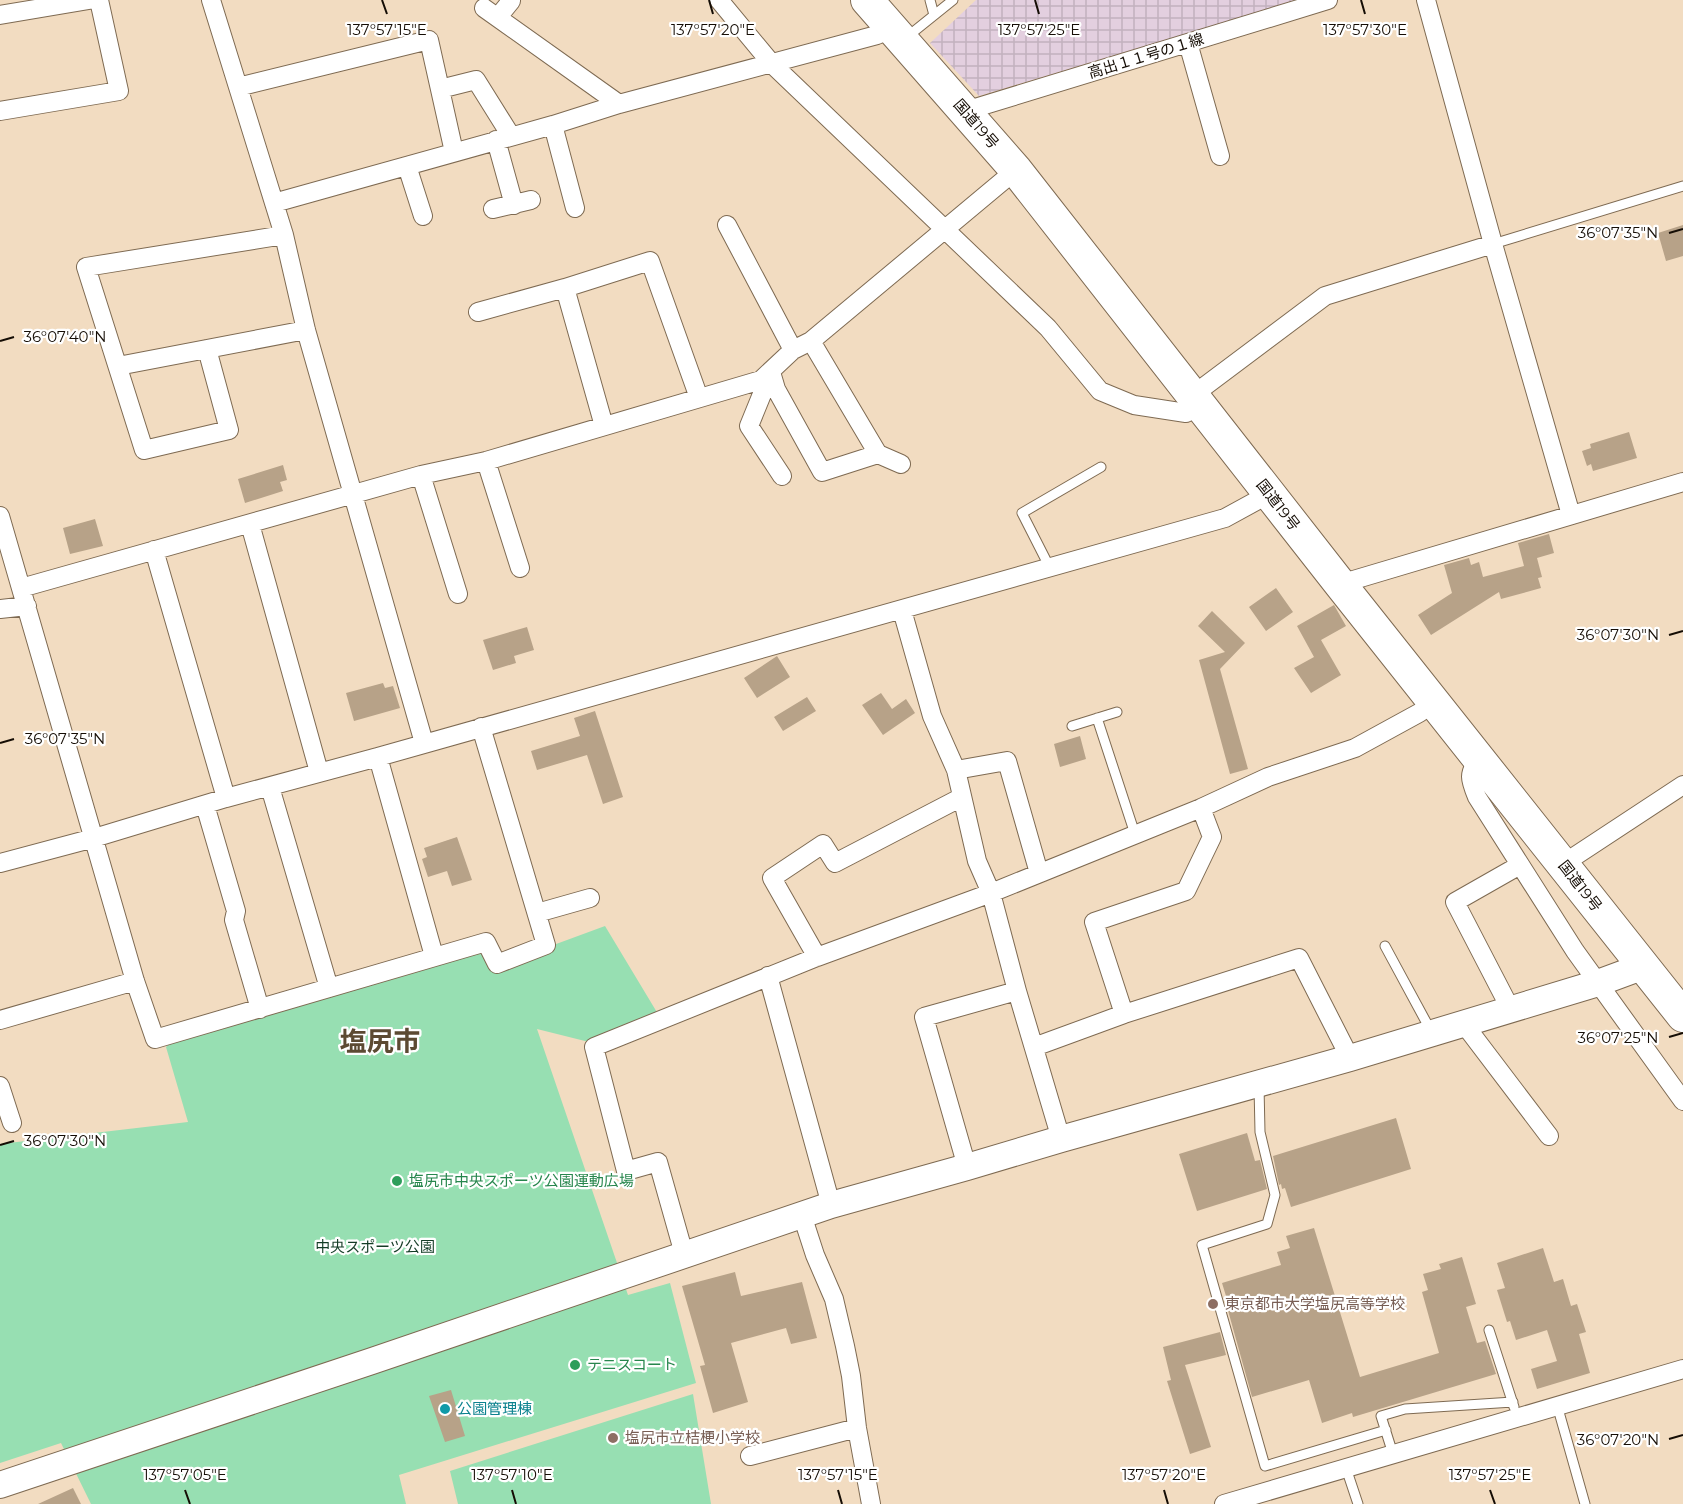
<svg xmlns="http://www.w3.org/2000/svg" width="1683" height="1504" font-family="Montserrat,'Noto Sans JP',sans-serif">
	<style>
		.industrial { fill: url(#industrial-grid) }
		.park { fill: #97dfb2 }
		.building { fill: #b7a288 }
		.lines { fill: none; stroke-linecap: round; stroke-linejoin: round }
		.lane-casing { stroke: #7e6a52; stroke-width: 11 }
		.street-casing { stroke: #7e6a52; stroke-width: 20 }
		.secondary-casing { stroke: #7e6a52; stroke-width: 28 }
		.highway-casing { stroke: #7e6a52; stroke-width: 34 }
		.lane { stroke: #fff; stroke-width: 9 }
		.street { stroke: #fff; stroke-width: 18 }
		.secondary { stroke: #fff; stroke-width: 26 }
		.highway { stroke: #fff; stroke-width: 32 }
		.ticks { fill: none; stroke: #150d05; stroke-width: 2 }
		.leisure-dot { fill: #2e9e5b; stroke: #fff; stroke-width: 2 }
		.education-dot { fill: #8d6e63; stroke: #fff; stroke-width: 2 }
		.culture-dot { fill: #0f9aa8; stroke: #fff; stroke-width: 2 }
		.labels { text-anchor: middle; stroke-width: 4.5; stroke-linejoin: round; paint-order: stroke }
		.street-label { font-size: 15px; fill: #150d05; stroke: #fff }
		.leisure-label { font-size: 15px; fill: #27864d; stroke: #fff; text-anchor: start }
		.park-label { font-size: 15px; fill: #143c26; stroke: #fff }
		.education-label { font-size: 15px; fill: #785e54; stroke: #fff; text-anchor: start }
		.culture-label { font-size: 15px; fill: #0d838f; stroke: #fff; text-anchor: start }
		.town-label { font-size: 27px; font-weight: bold; fill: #5c4a32; stroke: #fff }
		.ticks-label { font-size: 15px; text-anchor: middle; fill: #150d05; stroke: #fff; stroke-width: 4.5; stroke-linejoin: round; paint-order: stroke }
	</style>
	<defs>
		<pattern id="industrial-grid" width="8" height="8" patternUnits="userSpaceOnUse" patternTransform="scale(1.5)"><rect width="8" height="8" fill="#e3cfdf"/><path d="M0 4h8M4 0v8" fill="none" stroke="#c2b1be"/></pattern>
	</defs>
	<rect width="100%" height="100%" fill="#f2dcc1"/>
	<path class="industrial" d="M 976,0 L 1299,0 L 979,96 L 930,43 Z"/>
	<path class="park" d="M 605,926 L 658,1014 L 589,1042 L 537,1029 L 628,1295 L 670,1283 L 696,1383 L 399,1475 L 406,1504 L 91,1504 L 61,1443 L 0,1463 L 0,1144 L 188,1122 L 166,1047 L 174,1039 L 479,947 L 491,968 Z
		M 693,1394 L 711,1504 L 458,1504 L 450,1471 Z"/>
	<path class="building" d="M 1683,225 L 1683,256 L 1666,261 L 1658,233 Z
		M 1629,432 L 1637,458 L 1593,471 L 1591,464 L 1587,466 L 1582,451 L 1591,448 L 1590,444 Z
		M 283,465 L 287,480 L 280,482 L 283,491 L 245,503 L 238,479 Z
		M 95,519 L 103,546 L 70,554 L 63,528 Z
		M 1549,534 L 1554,553 L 1537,558 L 1542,577 L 1538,578 L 1541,588 L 1501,599 L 1499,592 L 1431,635 L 1418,615 L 1452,593 L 1444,565 L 1469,558 L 1471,565 L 1479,562 L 1483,577 L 1524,566 L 1518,543 Z
		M 1276,588 L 1293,612 L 1266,631 L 1249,607 Z
		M 1334,605 L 1346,626 L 1321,640 L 1341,675 L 1311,693 L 1294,668 L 1314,657 L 1297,626 Z
		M 1212,611 L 1245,643 L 1220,669 L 1248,769 L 1230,774 L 1199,660 L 1225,652 L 1198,626 Z
		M 527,627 L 534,650 L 514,656 L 516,663 L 493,670 L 483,640 Z
		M 777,656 L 790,677 L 757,698 L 744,678 Z
		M 383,683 L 385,688 L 393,686 L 400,708 L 354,721 L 346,693 Z
		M 881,693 L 892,709 L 906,699 L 915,713 L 883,735 L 862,705 Z
		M 807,697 L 816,711 L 783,731 L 774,717 Z
		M 595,711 L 623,797 L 603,804 L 587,755 L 537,770 L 531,751 L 580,736 L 574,718 Z
		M 1080,736 L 1086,759 L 1060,767 L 1054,744 Z
		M 457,837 L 472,880 L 452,886 L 447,871 L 428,877 L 422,859 L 427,857 L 424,848 Z
		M 1396,1118 L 1411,1169 L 1291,1207 L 1285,1188 L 1282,1189 L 1281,1184 L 1279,1185 L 1273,1156 Z
		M 1247,1133 L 1255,1161 L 1260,1160 L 1267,1189 L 1197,1211 L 1179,1154 Z
		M 1314,1228 L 1360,1377 L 1439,1353 L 1422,1292 L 1428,1290 L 1423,1274 L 1441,1269 L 1439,1264 L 1462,1257 L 1476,1304 L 1466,1307 L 1477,1343 L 1485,1341 L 1496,1374 L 1353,1417 L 1352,1413 L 1322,1423 L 1309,1380 L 1252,1397 L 1224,1296 L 1226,1296 L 1222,1283 L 1281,1265 L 1277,1252 L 1290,1248 L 1286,1236 Z
		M 1543,1248 L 1554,1282 L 1563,1279 L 1571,1306 L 1577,1304 L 1586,1332 L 1579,1334 L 1590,1373 L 1537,1389 L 1531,1369 L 1557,1361 L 1547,1330 L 1516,1340 L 1510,1321 L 1507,1322 L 1497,1290 L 1505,1288 L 1497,1263 Z
		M 735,1272 L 741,1296 L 802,1282 L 817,1338 L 791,1344 L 786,1328 L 731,1343 L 748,1402 L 713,1413 L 700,1366 L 705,1365 L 682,1286 Z
		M 1220,1332 L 1226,1355 L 1185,1365 L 1211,1447 L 1190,1454 L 1167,1381 L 1171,1380 L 1163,1347 Z
		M 451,1390 L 465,1436 L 445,1442 L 429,1396 Z
		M 73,1488 L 81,1504 L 38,1504 Z"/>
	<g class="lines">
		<defs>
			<path id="lane" d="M 930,0 L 934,15
				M 907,37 L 953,0
				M 1493,244 L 1683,186
				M 1050,568 L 1022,513 L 1101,467
				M 1097,718 L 1135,834
				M 1072,726 L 1117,712
				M 1385,946 L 1431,1031
				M 1259,1086 L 1260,1132 L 1275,1195 L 1267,1224 L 1202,1245 L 1265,1466 L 1386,1430
				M 1489,1330 L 1514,1407
				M 1557,1405 L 1585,1504
				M 1393,1454 L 1381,1416 L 1405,1409 L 1513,1402
				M 1346,1468 L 1358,1504"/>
			<path id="street" d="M 211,0 L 284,235 L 306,330 L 424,743
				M 719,0 L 772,64 L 1048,328 L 1100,391 L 1134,405 L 1186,413 L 1201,405
				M 1426,0 L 1493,244 L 1571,515
				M 484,8 L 619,104
				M 0,15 L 89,0
				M 498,17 L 511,1
				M 1188,43 L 1220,156
				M 238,87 L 429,40 L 454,152
				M 440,89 L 476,80 L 511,136
				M 0,111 L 119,91 L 99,0
				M 965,111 L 1328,0
				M 553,125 L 575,208
				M 496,140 L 514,205
				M 407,166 L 423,216
				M 274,203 L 553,125 L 619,104 L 877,35 L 892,28
				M 493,209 L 531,200
				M 727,225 L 793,350
				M 565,288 L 604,426
				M 478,312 L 565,288 L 650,261 L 699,398
				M 207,349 L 229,430 L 144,450 L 86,267 L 284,235
				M 118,366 L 306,330
				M 771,372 L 776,389 L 822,472 L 878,454 L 811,341
				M 771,372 L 749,426 L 782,476
				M 1193,395 L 1325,296 L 1493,244
				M 878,454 L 901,464
				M 486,461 L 520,568
				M 421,475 L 458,594
				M 0,516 L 135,981 L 155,1039 L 486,942 L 497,964 L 546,945 L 481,727
				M 250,524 L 319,772
				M 154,550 L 226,798
				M 1340,584 L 1683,482
				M 21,588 L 421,475 L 486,461 L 761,380 L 793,350 L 811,341 L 1016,170
				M 0,609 L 27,606
				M 902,610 L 932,716 L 956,770 L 977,861 L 991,893 L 1017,991 L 1061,1139
				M 378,757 L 434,956
				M 1480,759 C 1467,773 1470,780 1477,797 L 1575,951 L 1683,1101
				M 956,770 L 1007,761 L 1039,873
				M 270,787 L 329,988
				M 205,805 L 236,911 L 234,920 L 260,1009
				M 0,863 L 94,838 L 226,798 L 378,757 L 1225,518 L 1269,494
				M 1563,864 L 1683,785
				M 537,913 L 590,898
				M 817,957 L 772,878 L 823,844 L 835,863 L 962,797
				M 768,976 L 831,1205
				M 1511,1010 L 1455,902 L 1520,865
				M 1124,1014 L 1094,922 L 1186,891 L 1212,837 L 1201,808
				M 0,1020 L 135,981
				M 1464,1024 L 1549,1136
				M 1034,1047 L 1124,1014 L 1299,958 L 1350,1058
				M 0,1086 L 12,1123
				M 967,1167 L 924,1017 L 1017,991
				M 802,1215 L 815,1255 L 834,1299 L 845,1346 L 851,1376 L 857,1428 L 871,1504
				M 684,1254 L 658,1162 L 626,1171 L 594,1047 L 817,957 L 991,893 L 1201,808 L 1268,777 L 1355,748 L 1419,713 L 1435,702
				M 750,1456 L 857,1428
				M 1224,1504 L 1683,1369"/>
			<path id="secondary" d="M 0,1485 L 372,1361 L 831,1205 L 967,1167 L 1061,1139 L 1350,1058 L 1598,983 L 1644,966"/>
			<path id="highway" d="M 867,0 L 1016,170 L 1340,584 L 1683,1016"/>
		</defs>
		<use href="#lane" class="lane-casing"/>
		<use href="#street" class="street-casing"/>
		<use href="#secondary" class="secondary-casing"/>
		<use href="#highway" class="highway-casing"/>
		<use href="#lane" class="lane"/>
		<use href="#street" class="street"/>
		<use href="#secondary" class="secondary"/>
		<use href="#highway" class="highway"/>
	</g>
	<path class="ticks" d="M 382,0 L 387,14M 709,0 L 713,14M 1035,0 L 1039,14M 1361,0 L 1365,14M 1669,233 L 1683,229M 0,341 L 14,337M 1669,635 L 1683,631M 0,743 L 14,739M 1669,1037 L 1683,1033M 0,1145 L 14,1141M 1669,1439 L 1683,1435M 185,1490 L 190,1504M 512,1490 L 516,1504M 838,1490 L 842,1504M 1164,1490 L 1168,1504M 1490,1490 L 1495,1504"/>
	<g class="leisure-dot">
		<circle cx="397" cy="1181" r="6"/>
		<circle cx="575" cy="1365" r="6"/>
	</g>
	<g class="education-dot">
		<circle cx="1213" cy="1304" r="6"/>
		<circle cx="613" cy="1438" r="6"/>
	</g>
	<circle class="culture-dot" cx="445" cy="1409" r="6"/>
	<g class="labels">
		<g class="street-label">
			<text transform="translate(1146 56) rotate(-17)" y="5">高出１１号の１線</text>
			<text transform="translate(976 124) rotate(49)" y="5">国道19号</text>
			<text transform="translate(1278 505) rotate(52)" y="5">国道19号</text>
			<text transform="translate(1580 886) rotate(52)" y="5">国道19号</text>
		</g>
		<g class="leisure-label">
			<text x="409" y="1186">塩尻市中央スポーツ公園運動広場</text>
			<text x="587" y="1370">テニスコート</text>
		</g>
		<g class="park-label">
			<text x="375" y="1252">中央スポーツ公園</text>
		</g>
		<g class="education-label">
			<text x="1225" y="1309">東京都市大学塩尻高等学校</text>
			<text x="625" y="1443">塩尻市立桔梗小学校</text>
		</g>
		<g class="culture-label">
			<text x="457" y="1414">公園管理棟</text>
		</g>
		<g class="town-label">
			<text x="380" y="1051">塩尻市</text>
		</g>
	</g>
	<g class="ticks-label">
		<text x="387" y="35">137°57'15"E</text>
		<text x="713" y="35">137°57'20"E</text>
		<text x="1039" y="35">137°57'25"E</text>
		<text x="1365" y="35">137°57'30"E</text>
		<text x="1618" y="238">36°07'35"N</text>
		<text x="65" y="342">36°07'40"N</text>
		<text x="1618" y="640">36°07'30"N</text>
		<text x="65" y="744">36°07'35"N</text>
		<text x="1618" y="1043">36°07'25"N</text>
		<text x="65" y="1146">36°07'30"N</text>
		<text x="1618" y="1445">36°07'20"N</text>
		<text x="185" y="1480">137°57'05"E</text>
		<text x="512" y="1480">137°57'10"E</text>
		<text x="838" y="1480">137°57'15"E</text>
		<text x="1164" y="1480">137°57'20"E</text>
		<text x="1490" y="1480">137°57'25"E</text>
	</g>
</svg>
